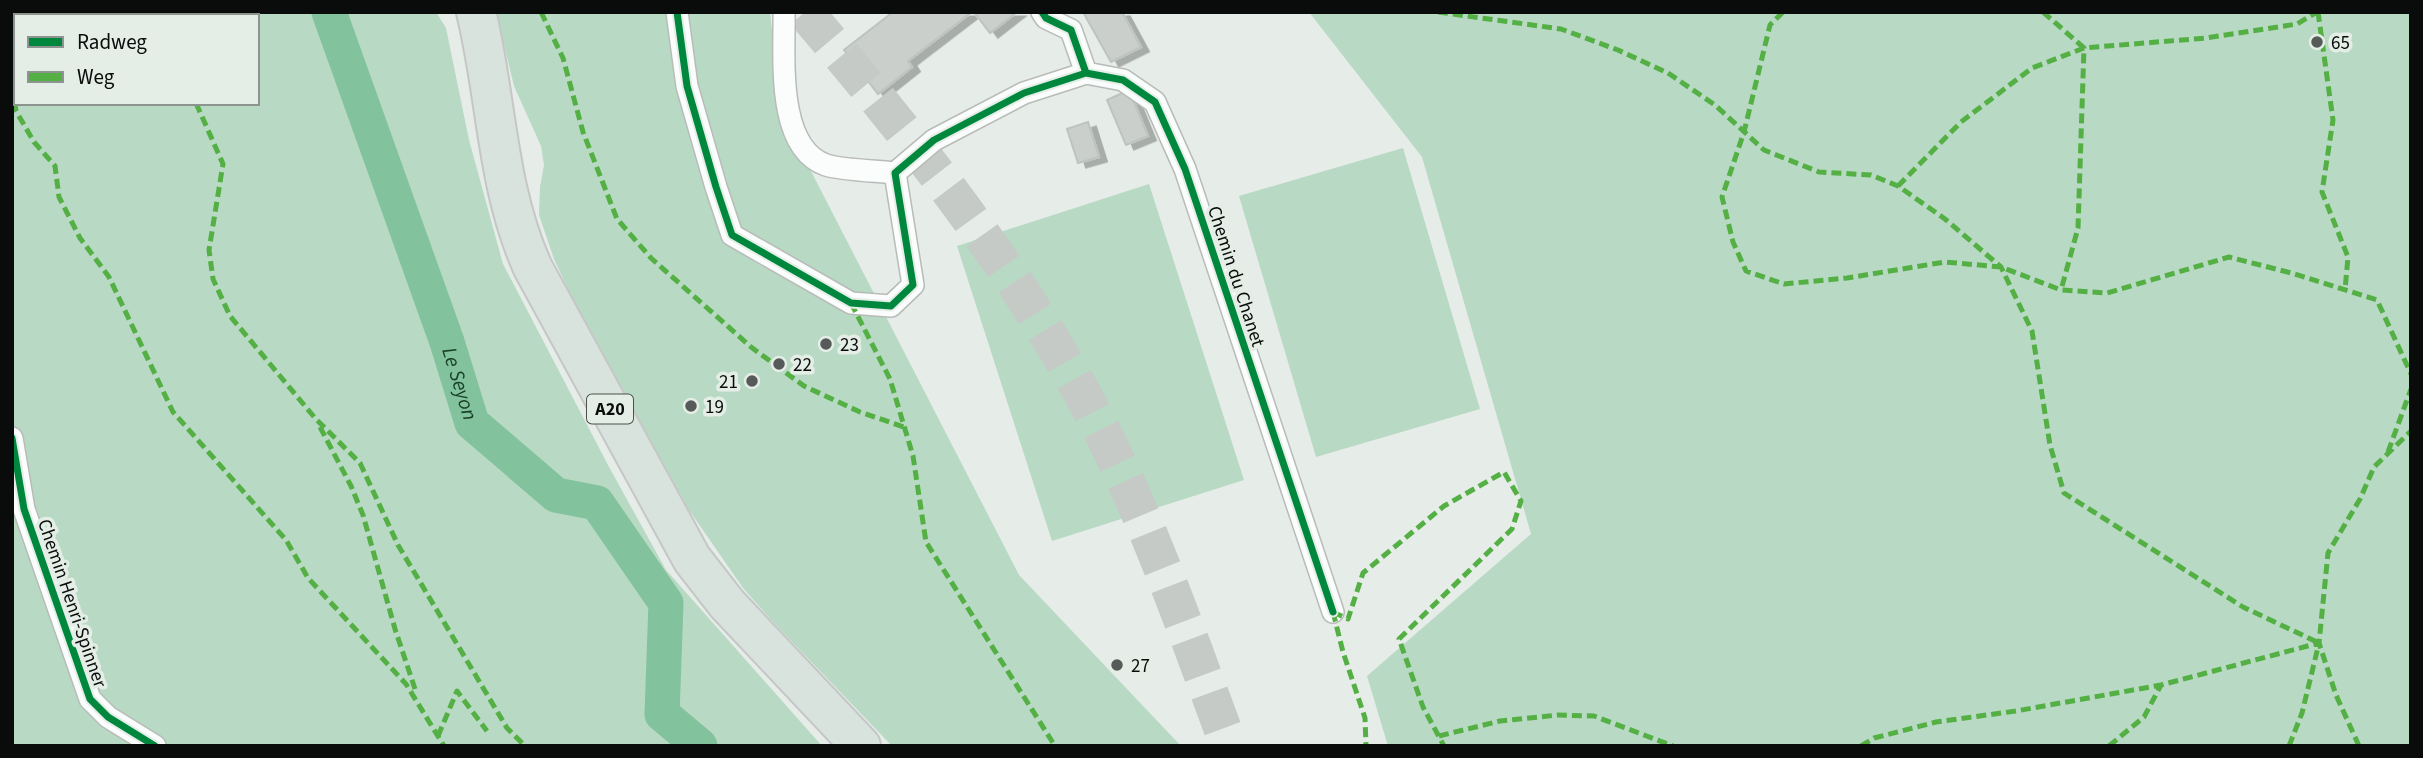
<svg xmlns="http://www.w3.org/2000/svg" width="2423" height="758" font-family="'Source Sans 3',sans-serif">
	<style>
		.green { fill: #b8d9c3; fill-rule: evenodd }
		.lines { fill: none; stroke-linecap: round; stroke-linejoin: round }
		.river { stroke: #82c29c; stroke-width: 35 }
		.building { fill: #cacfcc; stroke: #bec3c0; stroke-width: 2; filter: url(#shadow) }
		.motorway-tunnel { stroke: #c5cac7; stroke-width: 38; stroke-dasharray: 38 19; stroke-linecap: butt }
		.minor-casing { stroke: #b8bcb9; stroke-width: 24 }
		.motorway-casing { stroke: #c5c7c6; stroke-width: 42 }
		.minor { stroke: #fbfcfc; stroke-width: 21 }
		.motorway { stroke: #d9e3dd; stroke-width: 38 }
		.quiet { stroke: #54b044; stroke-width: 5; stroke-dasharray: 10 5; stroke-linecap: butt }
		.cycleway-casing { stroke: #e4eee7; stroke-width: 11 }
		.cycleway { stroke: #00873e; stroke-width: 7 }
		.poi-dot { fill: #565a58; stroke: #e4eee7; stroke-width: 2.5 }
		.labels { text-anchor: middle; stroke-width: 7; stroke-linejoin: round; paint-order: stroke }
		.shield { fill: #e4eee7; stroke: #4b504c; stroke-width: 2 }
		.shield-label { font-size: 18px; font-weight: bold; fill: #090c0a }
		.poi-label { font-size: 19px; fill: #090c0a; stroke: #e4eee7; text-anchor: start }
		.street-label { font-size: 19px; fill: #090c0a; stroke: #e4eee7 }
		.water-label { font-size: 21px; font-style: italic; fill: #1b412b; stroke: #e4eee7 }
	</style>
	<defs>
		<filter id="shadow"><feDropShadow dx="8" dy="4.5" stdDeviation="0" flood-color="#0004"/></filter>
	</defs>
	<rect width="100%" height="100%" fill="#e6ece8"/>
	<path class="green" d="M 12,12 L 436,12 L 446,28 L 469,140 L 503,264 L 609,467 L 666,570 L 822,746 L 12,746 ZM 16,16 L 257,16 L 257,103 L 16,103 Z
		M 496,12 L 770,12 L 781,113 L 1019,575 L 1181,746 L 892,746 L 774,623 L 743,588 L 689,510 L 572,298 L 554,259 L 539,215 L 540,187 L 544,165 L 541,146 L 514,86 Z
		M 1309,12 L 2411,12 L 2411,746 L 1388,746 L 1367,676 L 1531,534 L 1422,157 Z
		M 1403,148 L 1480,409 L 1316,457 L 1239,196 Z
		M 1149,184 L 1244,480 L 1052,541 L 957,246 Z"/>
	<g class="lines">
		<path class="river" id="s1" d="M 329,12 L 447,342 L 472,423 L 556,495 L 597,503 L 666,603 L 662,714 L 700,746"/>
	</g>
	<path class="building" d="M 893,12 L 972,12 L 908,61 L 912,67 L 878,94 L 844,50 Z
		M 974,12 L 1017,12 L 990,33 Z
		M 1083,12 L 1122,12 L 1141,47 L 1111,62 Z
		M 1129,90 L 1148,136 L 1126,145 L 1107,100 Z
		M 1088,122 L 1099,157 L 1078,163 L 1067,129 Z"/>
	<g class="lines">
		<path class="motorway-tunnel" d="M 805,12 C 907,132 1006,255 1082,393 C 1143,504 1185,628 1229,746"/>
		<defs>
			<path id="minor" d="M 677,12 L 687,86 L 716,187 L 732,235 L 851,303 L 891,306 L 913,285 L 895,173 L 934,140 L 1024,93 L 1086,73
				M 784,12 C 785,54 775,147 826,165 C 841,170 878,171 895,173
				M 1042,12 L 1046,18 L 1071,30 L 1086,73 L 1123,80 L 1155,102 L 1185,169 L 1333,612
				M 12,438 L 24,509 L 90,699 L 108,717 L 155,746"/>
			<path id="motorway" d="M 476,12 C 497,97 496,187 533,268 L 692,559 L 727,604 L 861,746"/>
		</defs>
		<use href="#minor" class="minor-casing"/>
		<use href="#motorway" class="motorway-casing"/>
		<use href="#minor" class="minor"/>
		<use href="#motorway" class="motorway"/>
		<path class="quiet" d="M 162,12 L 163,16
			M 541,12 L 563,58 L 583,132 L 617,219 L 651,258 L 751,347 L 804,386 L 860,412 L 904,427
			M 1438,12 L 1561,29 L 1618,50 L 1668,73 L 1715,105 L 1764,150 L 1819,172 L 1871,175 L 1898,186 L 1945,219 L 2001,267 L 2032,331 L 2050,445 L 2064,493 L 2243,607 L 2319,643
			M 1783,12 L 1770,25 L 1744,132 L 1722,197 L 1733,242 L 1746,271 L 1784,284 L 1847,278 L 1945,262 L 2001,267 L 2061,290 L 2107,293 L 2229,257 L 2295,274 L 2377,300 L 2411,374
			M 2043,12 L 2084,48 L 2078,228 L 2061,290
			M 2318,12 L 2333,120 L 2322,192 L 2348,257 L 2345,290
			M 12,87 L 16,111 L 34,142 L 55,166 L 59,197 L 80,238 L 109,277 L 173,412 L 286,540 L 308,578 L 406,684 L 444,746
			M 196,103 L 223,164 L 209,250 L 213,279 L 230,316 L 315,418 L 360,463 L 398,545 L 507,728 L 525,746
			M 1898,186 L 1961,122 L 2032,68 L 2084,48 L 2206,38 L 2297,24 L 2317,12
			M 851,303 L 890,379 L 913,456 L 926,542 L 1055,746
			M 320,427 L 351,486 L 363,515 L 395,629 L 415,689
			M 2388,452 L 2411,389
			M 1333,612 L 1348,619 L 1363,573 L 1444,506 L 1504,472 L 1521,501 L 1512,529 L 1399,639 L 1423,707 L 1444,746
			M 1333,612 L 1343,652 L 1365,718 L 1366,746
			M 438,736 L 457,691 L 487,731
			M 1439,736 L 1500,721 L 1558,715 L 1594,716 L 1673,746
			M 1861,746 L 1874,738 L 1936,722 L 2016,711 L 2161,685 L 2319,643
			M 2109,746 L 2144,717 L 2161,685
			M 2289,746 L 2302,713 L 2319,643
			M 2359,746 L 2336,695 L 2319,643 L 2328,553 L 2360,499 L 2374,467 L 2411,431"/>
		<defs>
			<path id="cycleway" d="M 677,12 L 687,86 L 716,187 L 732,235 L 851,303 L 891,306 L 913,285 L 895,173 L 934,140 L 1024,93 L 1086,73
				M 1042,12 L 1046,18 L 1071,30 L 1086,73 L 1123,80 L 1155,102 L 1185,169 L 1333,612
				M 12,438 L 24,509 L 90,699 L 108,717 L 155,746"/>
		</defs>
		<use href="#cycleway" class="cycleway-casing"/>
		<use href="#cycleway" class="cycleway"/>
	</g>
	<g class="poi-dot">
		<circle cx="2317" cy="42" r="7"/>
		<circle cx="826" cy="344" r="7"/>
		<circle cx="779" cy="364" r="7"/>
		<circle cx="752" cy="381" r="7"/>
		<circle cx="691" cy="406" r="7"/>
		<circle cx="1117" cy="665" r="7"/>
	</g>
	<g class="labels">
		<rect class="shield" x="587" y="394.5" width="46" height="29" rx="5"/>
		<g class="shield-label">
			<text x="610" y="415">A20</text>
		</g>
		<g class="poi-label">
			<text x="2331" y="49">65</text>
			<text x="840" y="351">23</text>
			<text x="793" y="371">22</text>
			<text x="738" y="388" text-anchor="end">21</text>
			<text x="705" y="413">19</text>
			<text x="1131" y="672">27</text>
		</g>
		<g class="street-label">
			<text transform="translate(1237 276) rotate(72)" y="7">Chemin du Chanet</text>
			<text transform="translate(73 603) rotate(71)" y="7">Chemin Henri-Spinner</text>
		</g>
		<g class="water-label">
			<text dy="7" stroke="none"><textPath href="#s1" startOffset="394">Le Seyon</textPath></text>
		</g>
	</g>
	<rect width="2423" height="758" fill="none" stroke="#090c0a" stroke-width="28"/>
	<rect x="14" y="14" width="245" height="91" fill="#e4eee7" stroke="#8c948f" stroke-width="2"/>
	<rect x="28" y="37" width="35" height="10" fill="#00873e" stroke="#8c948f" stroke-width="2"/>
	<text x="77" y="49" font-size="21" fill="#090c0a">Radweg</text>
	<rect x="28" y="72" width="35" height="10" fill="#54b044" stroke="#8c948f" stroke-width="2"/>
	<text x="77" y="84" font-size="21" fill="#090c0a">Weg</text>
</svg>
